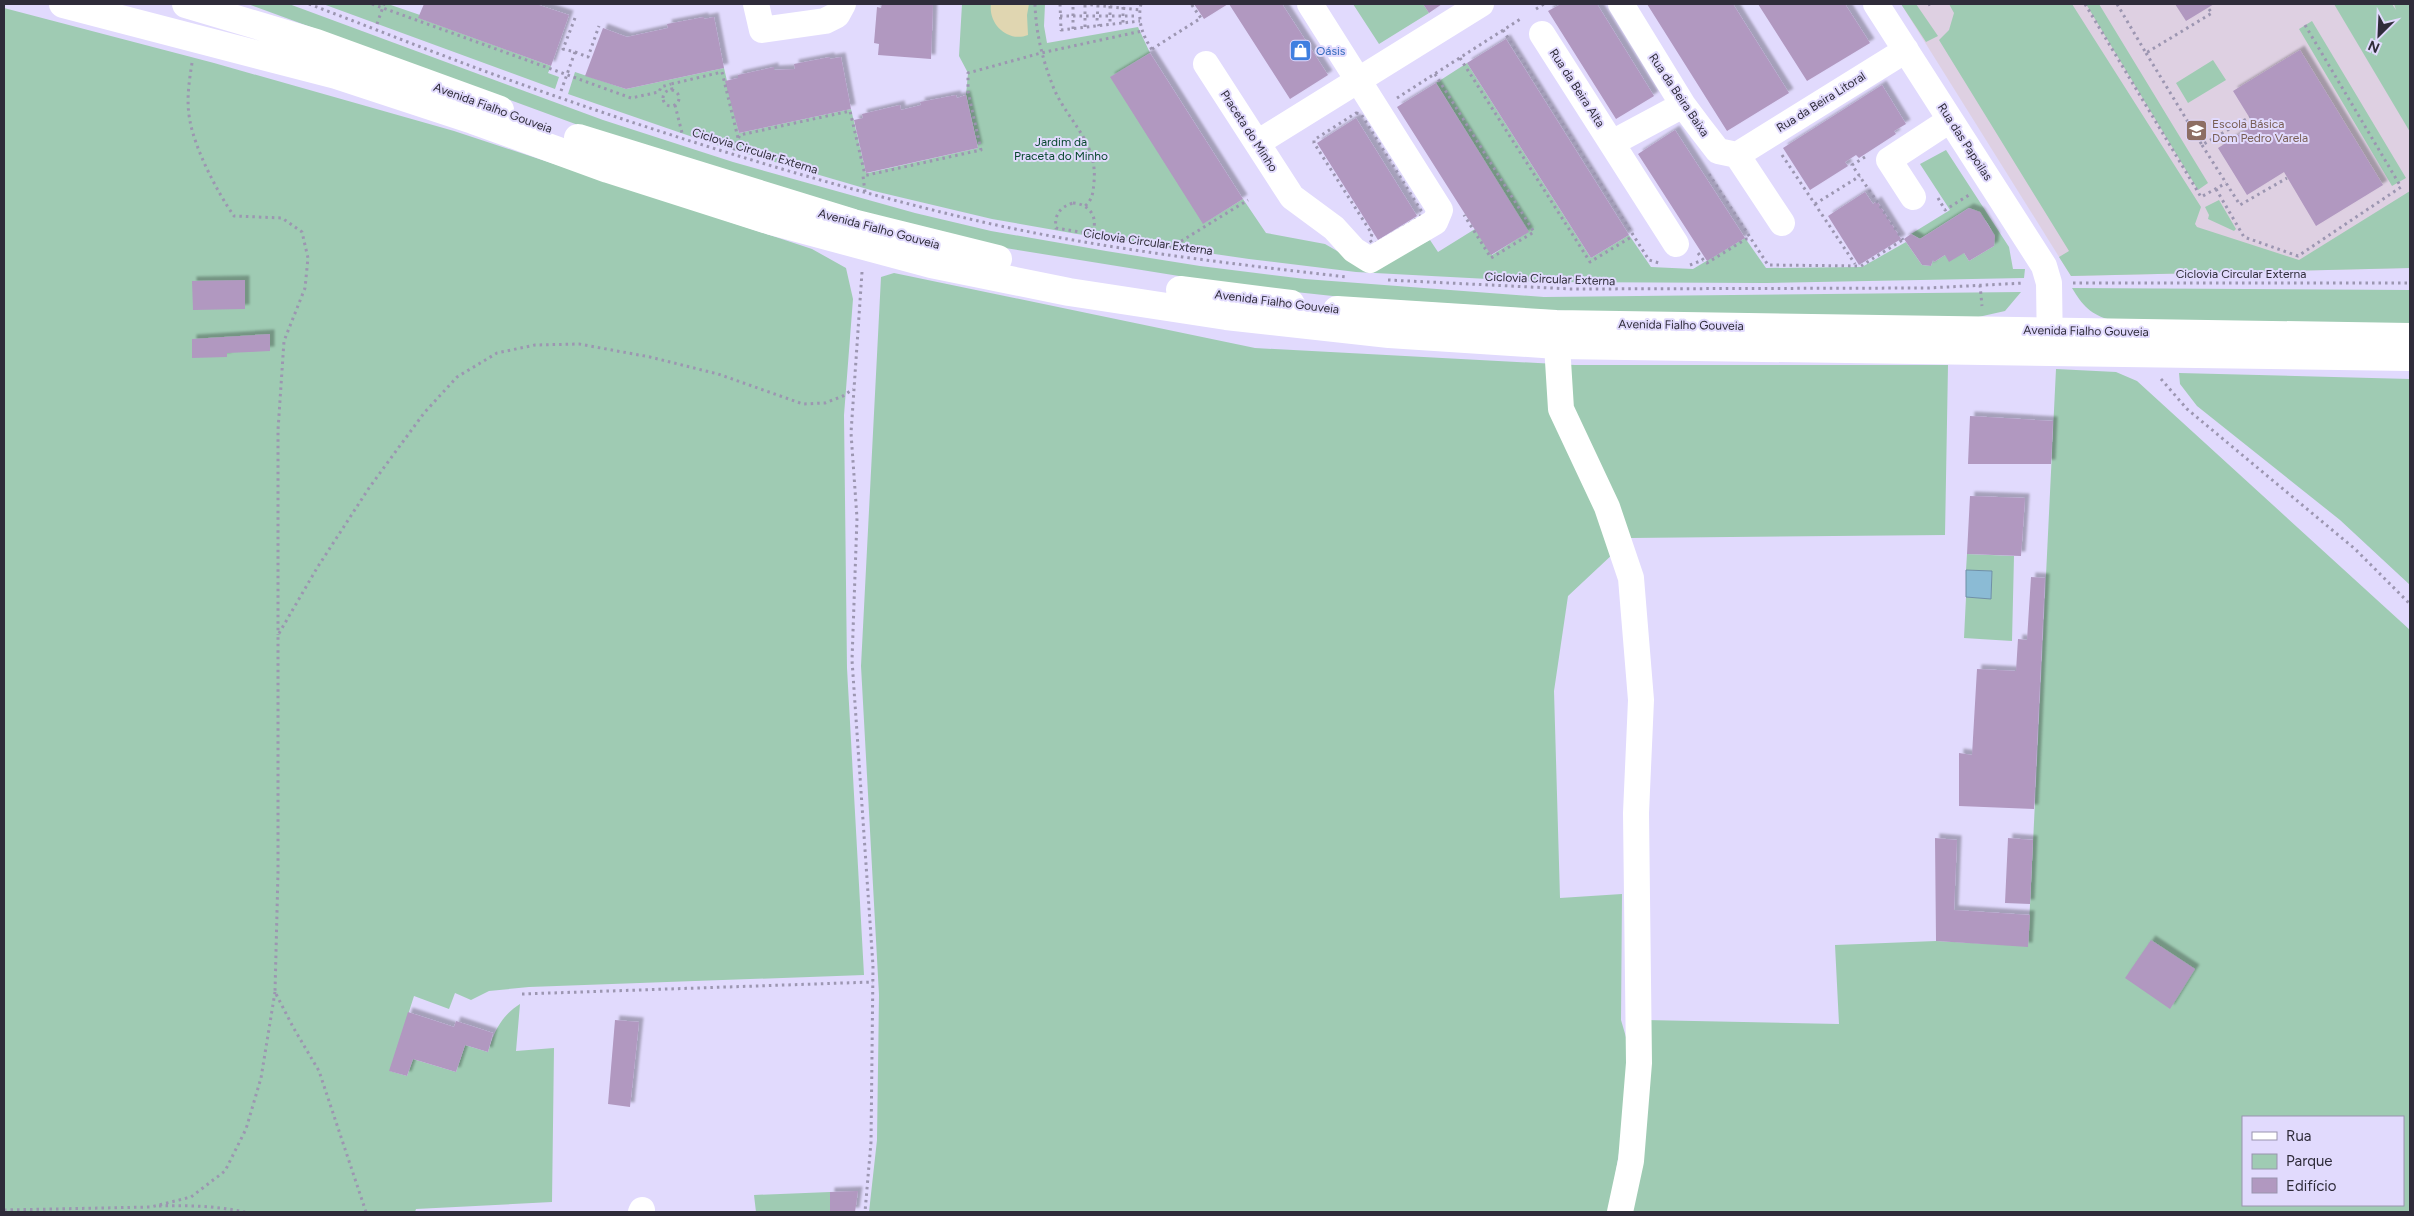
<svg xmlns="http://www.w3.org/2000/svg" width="2414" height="1216" font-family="Figtree,sans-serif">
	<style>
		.education { fill: #ded0e2 }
		.green { fill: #9fcbb3; fill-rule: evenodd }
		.sand { fill: #e0d6b1 }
		.water { fill: #8bbbd5; stroke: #6f90a6 }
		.building { fill: #b198c0; filter: url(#shadow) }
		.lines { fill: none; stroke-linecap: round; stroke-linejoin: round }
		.path { stroke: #9c96b1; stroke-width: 3; stroke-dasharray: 2.5 4; stroke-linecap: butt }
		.street { stroke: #fff; stroke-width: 26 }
		.primary { stroke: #fff; stroke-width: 28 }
		.labels { text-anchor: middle; stroke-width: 4; stroke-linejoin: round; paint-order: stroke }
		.shop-label { font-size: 12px; fill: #366cbe; stroke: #e1dafd; text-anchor: start }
		.street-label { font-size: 12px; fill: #2f2c3a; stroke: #e1dafd }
		.education-label { font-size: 12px; fill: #785e54; stroke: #e1dafd; text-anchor: start }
		.park-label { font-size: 12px; fill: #08472e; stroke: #e1dafd }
	</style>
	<defs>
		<filter id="shadow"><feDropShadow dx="4.5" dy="-4.5" stdDeviation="1" flood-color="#0004"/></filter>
	</defs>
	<rect width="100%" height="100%" fill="#e1dafd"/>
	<path class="education" d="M 1901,4 L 2394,4 L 2410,36 L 2410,268 L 2071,276 Z"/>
	<path class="green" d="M 248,4 L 289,4 L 603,120 L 733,162 L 915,213 L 991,231 L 1106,251 L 1200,266 L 1305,279 L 1544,297 L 2021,292 L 2005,311 L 1974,318 L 1565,311 L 1342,297 L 1241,286 L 999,247 L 924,230 L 608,136 Z
		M 323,4 L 388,4 L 420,15 L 419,18 L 551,66 L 548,73 L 559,77 L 555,89 Z
		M 962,4 L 1045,4 L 1044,26 L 1047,43 L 1138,27 L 1150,53 L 1111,77 L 1204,223 L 1243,199 L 1266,233 L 1325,244 L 1370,270 L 1430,240 L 1438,252 L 1475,229 L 1492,255 L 1528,232 L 1436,83 L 1467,63 L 1591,258 L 1629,235 L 1651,267 L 1693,269 L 1745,238 L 1766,268 L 1862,267 L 1906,242 L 1922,265 L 1931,266 L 1933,260 L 1934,262 L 1945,255 L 1964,253 L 1969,261 L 1994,246 C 1996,230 1983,214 1969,208 L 1920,239 L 1911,234 L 1950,210 L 1920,164 L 1946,150 L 2009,247 L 2013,269 L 2025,269 L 2024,278 L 1766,283 L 1544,282 L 1356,272 L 1249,259 L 1077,234 L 992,219 L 874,191 L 713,144 L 568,94 L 575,72 L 626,89 L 724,68 L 739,133 L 851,109 L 866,173 L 868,173 L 978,148 L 966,95 L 968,73 L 959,56 Z
		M 1353,4 L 1423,4 L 1429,13 L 1379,44 Z
		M 1901,4 L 1916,4 L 1938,36 L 1926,42 Z
		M 1949,4 L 2072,4 L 2201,207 L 2195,224 L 2197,227 L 2299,260 L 2410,191 L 2410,268 L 2071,276 L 2059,257 L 2069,251 L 1939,40 L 1949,30 L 1954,13 Z
		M 2086,4 L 2099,4 L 2208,183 L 2198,190 Z
		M 2334,4 L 2392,4 L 2396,10 L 2394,4 L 2410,4 L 2410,132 Z
		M 4,8 L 214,63 L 454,131 L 812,249 L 846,268 L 853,299 L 844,415 L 847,668 L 864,975 L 529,987 L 489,991 L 471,1000 L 455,993 L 449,1009 L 414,996 L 390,1071 L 407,1076 L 413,1059 L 456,1072 L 465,1045 L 488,1052 C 494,1031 502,1015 520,1004 L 516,1051 L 554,1048 L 552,1202 L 416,1209 L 415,1212 L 4,1212 Z
		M 2312,21 L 2406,178 L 2392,186 L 2299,29 Z
		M 2213,60 L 2226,80 L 2188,103 L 2176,83 Z
		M 2219,200 L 2236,229 L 2234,231 L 2208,219 L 2209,215 L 2205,207 Z
		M 894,273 L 1255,348 L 1575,365 L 1948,365 L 1945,535 L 1630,538 L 1568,596 L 1554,691 L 1560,898 L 1622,894 L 1621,1020 L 1628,1044 L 1630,1088 L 1609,1212 L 869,1212 L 877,1140 L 879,995 L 861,666 L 881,277 Z
		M 2072,288 L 2410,290 L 2410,325 L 2111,320 C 2091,315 2082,305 2072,288 Z
		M 2056,369 L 2116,372 L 2137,381 L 2410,630 L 2410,1212 L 1629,1212 L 1645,1020 L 1839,1024 L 1835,945 L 1936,941 L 2028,946 ZM 2243,1117 L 2403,1117 L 2403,1205 L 2243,1205 Z
		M 2179,373 L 2410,379 L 2410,585 L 2340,520 L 2197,406 L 2180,384 Z
		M 1967,554 L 2014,556 L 2012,641 L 1964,638 L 1966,597 L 1991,598 L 1992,571 L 1966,570 Z
		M 830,1192 L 830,1212 L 756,1212 L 754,1195 Z"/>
	<path class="sand" d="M 991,4 L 1029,4 L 1027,15 L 1028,35 C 1008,43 988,24 991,4 Z"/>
	<path class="water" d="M 1966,570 L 1992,571 L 1991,599 L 1966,597 Z"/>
	<path class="building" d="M 424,4 L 536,4 L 569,15 L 551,66 L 418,18 Z
		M 882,4 L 933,4 L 931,59 L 878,55 L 879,44 L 874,43 L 877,7 L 881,8 Z
		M 1194,4 L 1228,4 L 1204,19 Z
		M 1229,4 L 1282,4 L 1328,75 L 1290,99 Z
		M 1423,4 L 1442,4 L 1429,13 Z
		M 1561,4 L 1597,4 L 1654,96 L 1616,119 L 1548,11 Z
		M 1647,4 L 1733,4 L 1789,93 L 1727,131 Z
		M 1758,4 L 1845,4 L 1870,43 L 1807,81 Z
		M 2175,4 L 2214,4 L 2186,21 Z
		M 704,17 L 704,19 L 714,17 L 724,68 L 626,89 L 585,76 L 603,28 L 627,37 L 668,28 L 667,24 Z
		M 1506,39 L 1629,235 L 1591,258 L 1467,63 Z
		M 2300,50 L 2383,185 L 2316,226 L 2284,172 L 2247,195 L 2218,148 L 2254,125 L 2233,91 Z
		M 1150,53 L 1243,199 L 1203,224 L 1110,77 Z
		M 830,57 L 830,59 L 841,57 L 851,109 L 739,133 L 725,81 L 738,78 L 738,75 L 774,67 L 774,70 L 795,69 L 794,64 Z
		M 1436,83 L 1529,232 L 1491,255 L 1397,107 Z
		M 1882,85 L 1906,124 L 1894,131 L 1896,134 L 1859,158 L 1856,155 L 1845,162 L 1848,166 L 1810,190 L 1783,148 Z
		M 956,95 L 957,98 L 966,95 L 978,148 L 866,173 L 854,120 L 863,118 L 862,114 L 900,105 L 901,110 L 921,105 L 920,102 Z
		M 1356,118 L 1417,216 L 1378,240 L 1317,143 Z
		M 1675,130 L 1745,238 L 1707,261 L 1638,154 Z
		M 1865,192 L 1873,204 L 1877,201 L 1901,239 L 1859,265 L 1828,216 Z
		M 1969,208 L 1980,212 L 1995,236 L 1994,246 L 1969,261 L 1964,253 L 1949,262 L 1945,255 L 1934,262 L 1933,260 L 1931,266 L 1922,265 L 1904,239 L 1911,234 L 1920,239 Z
		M 245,280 L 245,309 L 193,310 L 192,281 Z
		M 270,334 L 270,351 L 227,353 L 227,357 L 192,358 L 192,339 Z
		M 1970,416 L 2053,421 L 2051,464 L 1968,464 Z
		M 1970,496 L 2025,498 L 2021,556 L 1967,554 Z
		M 2031,577 L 2045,578 L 2034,809 L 1959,806 L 1959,753 L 1972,755 L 1977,669 L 2016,671 L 2018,639 L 2027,640 Z
		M 1935,838 L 1957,840 L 1954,910 L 2030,915 L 2028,947 L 1936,941 Z
		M 2008,838 L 2033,840 L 2030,904 L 2005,903 Z
		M 2151,940 L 2195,969 L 2170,1009 L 2125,978 Z
		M 408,1012 L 454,1027 L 456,1021 L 493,1033 L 488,1052 L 465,1045 L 456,1072 L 413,1059 L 407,1076 L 389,1071 Z
		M 615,1020 L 639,1022 L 630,1107 L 608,1104 Z
		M 858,1191 L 855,1212 L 830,1212 L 830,1192 Z"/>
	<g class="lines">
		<path class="path" d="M 309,4 C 383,32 457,62 532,88 C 671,137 813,181 957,216 C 1085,247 1216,262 1347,277
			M 372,4 L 631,98 L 659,92 L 661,87 L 671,84
			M 1035,4 C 1036,35 1043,61 1054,89 C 1068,121 1098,143 1094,182 C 1093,192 1093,199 1085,206
			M 1060,4 L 1061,30 L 1140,21
			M 1084,4 L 1140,10
			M 1141,4 C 1137,21 1143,37 1153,51
			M 2085,4 L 2201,197 L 2226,183
			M 2117,4 L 2146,53 L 2212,13 L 2208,8
			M 1098,5 L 1097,21 L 1099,26
			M 1928,5 L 1930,4
			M 1110,6 L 1110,24
			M 1123,7 L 1123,23
			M 1536,9 L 1544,4
			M 1060,16 L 1135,16
			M 377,24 L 384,4
			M 1085,27 L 1085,4
			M 1073,29 L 1073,4
			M 1503,30 L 1649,260 L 1659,263
			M 1152,49 L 1201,18 L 1191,4
			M 575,52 L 588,57 L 599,26
			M 2146,53 L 2202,145 L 2250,117
			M 1460,58 L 1590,262 L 1633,236
			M 192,63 C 189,82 186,101 190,121 C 195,149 217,192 234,216 L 282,218 L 302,232 L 308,258 L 305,288 L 284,341 L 278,430 L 278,635
			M 1435,74 L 1534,232 L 1491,258 L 1464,215
			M 672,90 L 671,84 L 722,72 L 738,138
			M663 98a8 8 0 1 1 16 0a8 8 0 1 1-16 0Z
			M 561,91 L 575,52 L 563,49 L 575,18
			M 1397,98 L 1522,18
			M 675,105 L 682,133
			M 1356,113 L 1361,114 L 1422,212 L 1420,217 L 1377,243 L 1372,243 L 1370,240 L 1372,234 L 1314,143 L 1314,140 Z
			M 2202,145 L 2240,205 L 2287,178
			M 733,150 L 740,135 L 850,111 L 865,175
			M 1782,155 L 1855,264
			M 1865,157 L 1852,165 L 1903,240
			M 1709,174 L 1768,265 L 1861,266 L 1904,239
			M 2216,189 L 2244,237 L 2298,256 L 2401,187 L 2305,25
			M 865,192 L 863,176 L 981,150 L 968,91 L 968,73 L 1041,53 L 1142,31
			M 1938,198 L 1945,210 L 1969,195
			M 1073,203 C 1090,204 1099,218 1092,234 L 1056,228 C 1054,215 1060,207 1073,203 Z
			M 1815,204 L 1860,176
			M 1170,248 L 1248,200
			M 1698,253 L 1705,262 L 1707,263 L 1746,239 L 1750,239
			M 1690,265 L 1703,260
			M 862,272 L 851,433 L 857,518 L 852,660 L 873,966 L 871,1142 L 865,1212
			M 1388,280 L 1571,289 L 1928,288 L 2024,283
			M 2073,283 L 2410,283
			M 1980,285 L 1982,306
			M 2161,379 L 2187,409 L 2355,549 L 2410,604
			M 522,994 L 873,982
			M 159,1206 C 188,1205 216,1206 245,1212
			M 4,1210 L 151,1207 L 191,1197 L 225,1171 L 246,1129 L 261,1078 L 275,992
			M 366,1212 L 319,1071 L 293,1027 L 275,992 L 278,872 L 278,635 L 317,568 L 369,488 L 424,413 L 457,377 L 497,353 L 535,345 L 579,344 L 650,357 L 718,374 L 803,404 L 825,403 L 843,396 L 853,389"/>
		<path class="street" d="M 756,4 L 762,30 L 825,21 L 837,15 L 843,4
			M 1621,4 L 1683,105 L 1701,129 L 1718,151 L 1737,155 L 1782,223
			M 1876,4 L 2044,266 L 2049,283 L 2050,352
			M 1542,34 L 1676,244
			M 1206,64 L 1292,197 L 1334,228 L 1354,250 L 1370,260 L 1435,222 L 1440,210 L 1310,4
			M 1257,143 L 1481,4
			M 1612,143 L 1683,105
			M 1737,155 L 1906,50
			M 1913,197 L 1889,160 L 1950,120
			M 1557,345 L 1561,409 L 1607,507 L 1631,578 L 1641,700 L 1636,813 L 1639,1063 L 1631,1161 L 1620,1212
			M 641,1212 L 642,1210"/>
		<path class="primary" d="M 63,4 L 336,75 L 473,120 L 608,169 L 771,221 L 931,264 L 1069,292 L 1226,316 L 1389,334 L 1557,345 L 2410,357
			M 186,4 L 316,43 L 500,110
			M 578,138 L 853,223 L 998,259
			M 1180,290 L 1291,304
			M 1337,310 L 1556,324 L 2410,337"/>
	</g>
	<defs>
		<symbol id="shop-square" viewBox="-11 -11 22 22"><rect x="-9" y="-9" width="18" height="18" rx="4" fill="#3f7fe0" stroke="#e1dafd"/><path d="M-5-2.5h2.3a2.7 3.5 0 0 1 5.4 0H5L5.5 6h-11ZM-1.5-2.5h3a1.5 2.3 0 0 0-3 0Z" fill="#fff"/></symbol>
		<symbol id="school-square" viewBox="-11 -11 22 22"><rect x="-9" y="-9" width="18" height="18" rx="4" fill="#8d6e63" stroke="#e1dafd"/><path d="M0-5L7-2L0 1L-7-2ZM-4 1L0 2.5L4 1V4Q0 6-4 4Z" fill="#fff"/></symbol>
	</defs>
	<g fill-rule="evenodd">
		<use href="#shop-square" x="1288" y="38" width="25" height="25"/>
		<use href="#school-square" x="2184" y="118" width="25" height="25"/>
	</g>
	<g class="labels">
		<g class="shop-label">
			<text x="1316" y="55">Oásis</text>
		</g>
		<g class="street-label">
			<text transform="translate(1577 88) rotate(57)" y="4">Rua da Beira Alta</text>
			<text transform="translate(1679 95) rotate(56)" y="4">Rua da Beira Baixa</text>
			<text transform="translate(1821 102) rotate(-32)" y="4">Rua da Beira Litoral</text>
			<text transform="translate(493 108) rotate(20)" y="4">Avenida Fialho Gouveia</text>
			<text transform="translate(1249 131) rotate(57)" y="4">Praceta do Minho</text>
			<text transform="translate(1965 142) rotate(57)" y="4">Rua das Papoilas</text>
			<text transform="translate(755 151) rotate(17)" y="4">Ciclovia Circular Externa</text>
			<text transform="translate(879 229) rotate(15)" y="4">Avenida Fialho Gouveia</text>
			<text transform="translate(1148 242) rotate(8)" y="4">Ciclovia Circular Externa</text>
			<text x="2241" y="278">Ciclovia Circular Externa</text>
			<text transform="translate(1550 279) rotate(2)" y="4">Ciclovia Circular Externa</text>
			<text transform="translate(1277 302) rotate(7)" y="4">Avenida Fialho Gouveia</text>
			<text transform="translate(1681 325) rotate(1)" y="4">Avenida Fialho Gouveia</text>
			<text transform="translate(2086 331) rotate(1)" y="4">Avenida Fialho Gouveia</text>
		</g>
		<g class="education-label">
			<text x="2212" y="128">Escola Básica<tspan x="2212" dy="14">Dom Pedro Varela</tspan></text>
		</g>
		<g class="park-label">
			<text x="1061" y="146">Jardim da<tspan x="1061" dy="14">Praceta do Minho</tspan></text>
		</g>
	</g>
	<rect width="2414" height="1216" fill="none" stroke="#2f2c3a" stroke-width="10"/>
	<rect x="2242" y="1116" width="162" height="90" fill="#e1dafd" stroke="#9a94af"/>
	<rect x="2252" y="1132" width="25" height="8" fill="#ffffff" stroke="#9a94af"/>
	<text x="2286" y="1141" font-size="15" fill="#2f2c3a">Rua</text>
	<rect x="2252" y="1154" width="25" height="15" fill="#9fcbb3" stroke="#9a94af"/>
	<text x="2286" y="1166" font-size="15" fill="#2f2c3a">Parque</text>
	<rect x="2252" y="1178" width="25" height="15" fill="#b198c0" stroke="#9a94af"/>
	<text x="2286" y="1191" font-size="15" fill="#2f2c3a">Edifício</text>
	<g transform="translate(2379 35) rotate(204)" stroke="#e1dafd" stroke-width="4" paint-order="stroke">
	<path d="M0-4L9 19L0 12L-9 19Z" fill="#2f2c3a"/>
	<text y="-8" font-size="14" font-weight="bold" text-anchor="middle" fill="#2f2c3a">N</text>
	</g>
</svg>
